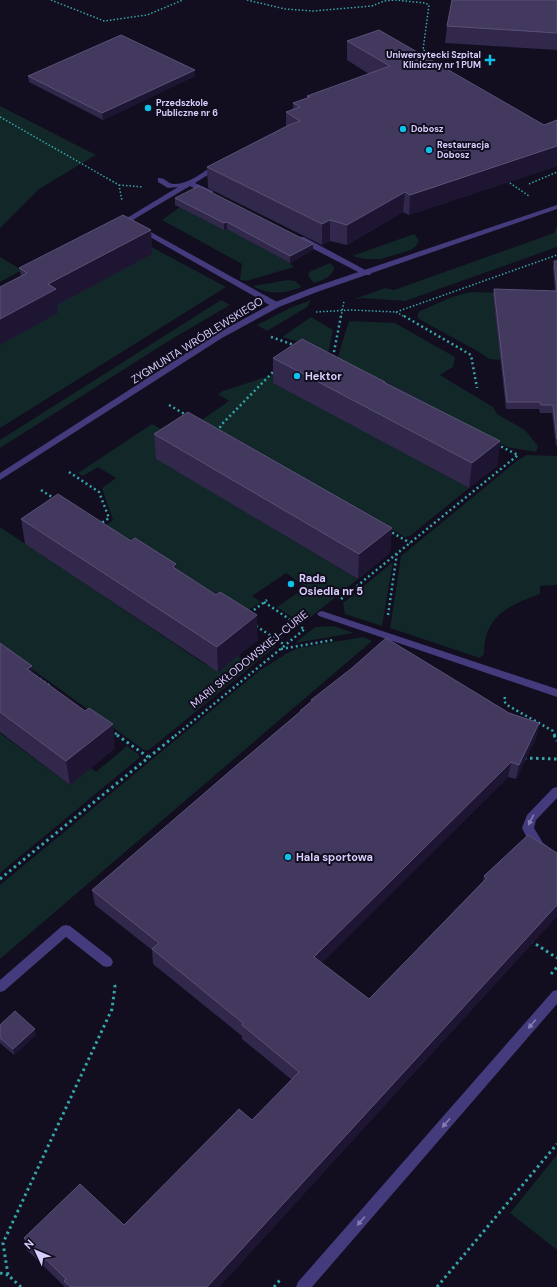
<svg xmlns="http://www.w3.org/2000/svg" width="557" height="1287" font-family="'DM Sans',sans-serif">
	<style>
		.green { fill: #112728 }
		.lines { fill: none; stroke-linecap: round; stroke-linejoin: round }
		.path-far2 { stroke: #34a7aa; stroke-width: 1.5; stroke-dasharray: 1.5 2; stroke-linecap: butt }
		.path-far1 { stroke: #34a7aa; stroke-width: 2.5; stroke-dasharray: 2 3; stroke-linecap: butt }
		.path { stroke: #34a7aa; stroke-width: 3; stroke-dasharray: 2.5 3.5; stroke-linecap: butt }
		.service { fill: #433b7b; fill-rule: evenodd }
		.minor { fill: #433b7b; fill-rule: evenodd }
		.wall { fill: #31284b }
		.shaded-wall { fill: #1d1532 }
		.building { fill: #43395e; stroke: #5a5177 }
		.oneway { fill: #867db5 }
		.poi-dot { fill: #0dc1e9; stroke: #120d1f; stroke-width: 1.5 }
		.labels { text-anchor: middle; stroke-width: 4; stroke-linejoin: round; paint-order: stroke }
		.far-poi-label { font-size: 9px; font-weight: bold; fill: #d7cefc; stroke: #120d1f; text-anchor: start }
		.street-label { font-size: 11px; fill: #d7cefc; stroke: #120d1f }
		.poi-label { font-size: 11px; font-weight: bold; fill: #d7cefc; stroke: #120d1f; text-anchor: start }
	</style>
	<rect width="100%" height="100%" fill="#120d1f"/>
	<path class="green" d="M 0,106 L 96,155 L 39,189 L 0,228 Z
		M 180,207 L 206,221 L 241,221 L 238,234 L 290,263 L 294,267 L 246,281 L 240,280 L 242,264 L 162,220 Z
		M 557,226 L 557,247 L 405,301 L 362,298 L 352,300 L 385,288 L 394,290 L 554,233 Z
		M 414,234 L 419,240 L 416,246 L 411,250 L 381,259 L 364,259 L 352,256 Z
		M 131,236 L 226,287 L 0,428 L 0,345 L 51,309 Z
		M 0,257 L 22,270 L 0,282 Z
		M 330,263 L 334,267 C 333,277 323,280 314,283 L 308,276 L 309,272 Z
		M 288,280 L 295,281 L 302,287 C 284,294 269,295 252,286 Z
		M 470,292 L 557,294 L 493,296 L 501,360 L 489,359 L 479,352 L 419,319 L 417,315 L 420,311 L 452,297 Z
		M 221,300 L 230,305 L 167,342 L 0,448 L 0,440 Z
		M 311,300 L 307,307 L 267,331 L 257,325 L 290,308 Z
		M 311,317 L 333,330 L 328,354 L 316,347 L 282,337 Z
		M 349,321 L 395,323 L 455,357 L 453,367 L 440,375 L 493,407 L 497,414 L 525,430 L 538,446 L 536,452 L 507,447 L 337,359 Z
		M 275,374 L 274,383 L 469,488 L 410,536 L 405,537 L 203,422 L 203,419 L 229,401 L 218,394 L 223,391 Z
		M 152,424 L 183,441 L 157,459 L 358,579 L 302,624 L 277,607 L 306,587 L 286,573 L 252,596 L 261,602 L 244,613 L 105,526 L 113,520 L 102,488 L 116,478 L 98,467 L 83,476 L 78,473 Z
		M 527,455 L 557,456 L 557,585 L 540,586 L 540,594 C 508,605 484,617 484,654 L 480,658 L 390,628 L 401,556 L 518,460 Z
		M 0,527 L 206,665 L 238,656 L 243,659 L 266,640 L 270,639 L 275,643 L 276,646 L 149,750 L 144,750 L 0,646 Z
		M 393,562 L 382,626 L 345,614 L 343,603 Z
		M 333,626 L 354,633 L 295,643 L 315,627 Z
		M 363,637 L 372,641 L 0,959 L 0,885 L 259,671 L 287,653 L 298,648 Z
		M 0,733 L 70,785 L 91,768 L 96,772 L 127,746 L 139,755 L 139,758 L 0,873 Z
		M 557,1155 L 557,1250 L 510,1213 Z"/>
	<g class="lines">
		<path class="path-far2" d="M 51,0 L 104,21 L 147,15 L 183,0
			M 247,0 L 285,9 L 313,11 L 372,6 L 384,1 L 395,0 L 425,3 L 429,5 L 423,50 L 438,58
			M 0,117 L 119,185 L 122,201
			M 507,181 L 529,196
			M 529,184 L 557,172
			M 119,185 L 143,187
			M 316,312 L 351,310 L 396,312 L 557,255
			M 396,312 L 405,317
			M 341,317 L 344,301"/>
		<path class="path-far1" d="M 404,316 L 471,355 L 477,388
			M 271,337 L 297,346
			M 333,357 L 341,316
			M 169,405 L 188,416
			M 217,432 L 222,424 L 275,370
			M 69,472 L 99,492 L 109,518 L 100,524
			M 41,490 L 55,499
			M 388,530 L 410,543
			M 341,599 L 518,455 L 496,444
			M 264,602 L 304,629
			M 250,613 L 267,600
			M 388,615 L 397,553
			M 256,626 L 285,645
			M 281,649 L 333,640
			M 31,673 L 50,686
			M 505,697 L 504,701 L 507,705 L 553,731 L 555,736
			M 111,730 L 119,736
			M 175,736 L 306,628"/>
		<path class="path" d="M 117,735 L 148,757
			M 554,735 L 557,741
			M 524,758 L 557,759
			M 0,879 L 176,735
			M 531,941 L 557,958
			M 551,974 L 557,967
			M 0,1273 L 8,1275
			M 21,1287 L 8,1275 L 3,1243 L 112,1009 L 115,986 L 114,983
			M 274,1287 L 280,1280
			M 437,1287 L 557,1144"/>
		<path class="service" d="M 215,164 L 218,164 L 222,166 L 195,183 L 213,191 L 213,195 L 207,195 L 190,186 L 131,221 L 279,303 L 279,307 L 273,307 L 122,221 L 178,187 L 168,188 L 158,182 L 158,178 C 165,177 167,183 173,184 C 188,185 203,172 215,164 Z
			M 298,237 L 304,237 L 371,273 L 370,275 L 364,275 L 298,241 Z
			M 557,787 L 557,798 L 536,820 L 534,828 L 543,843 L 557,853 L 557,863 C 539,857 530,845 522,828 L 527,815 L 553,788 Z"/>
		<path class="minor" d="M 557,205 L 557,209 L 317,292 L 279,307 L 222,338 L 0,480 L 0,473 L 216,334 L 273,303 L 311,288 Z
			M 322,611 L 557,689 L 557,697 L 319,616 L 317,614 L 319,612 Z
			M 66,925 L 70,926 L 111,958 L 113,962 L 111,966 L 107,967 L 103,966 L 66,937 L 4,991 L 0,992 L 0,980 L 62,926 Z
			M 557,990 L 557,1004 L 312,1287 L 296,1287 L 298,1282 L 553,991 Z"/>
	</g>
	<path class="wall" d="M 557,0 L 557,50 L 445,43 L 447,26 Z
		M 347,41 L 544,125 L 557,120 L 557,166 L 409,215 L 403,212 L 347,245 L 330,241 L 322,245 L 208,188 L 207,167 L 286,126 L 286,112 L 293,109 L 293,103 L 307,98 L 307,96 L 369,74 L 347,60 Z
		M 28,76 L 195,76 L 103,120 L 29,82 Z
		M 175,198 L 313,244 L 313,250 L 290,263 L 227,229 L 224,230 L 175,205 Z
		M 151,230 L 152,254 L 57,305 L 58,313 L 0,345 L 0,287 L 21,276 L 19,268 Z
		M 557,258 L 557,446 L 556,446 L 552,413 L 540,413 L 539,409 L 506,409 L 493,296 L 494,289 L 555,291 L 553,268 L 554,261 L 556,261 Z
		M 273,358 L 385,382 L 500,441 L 497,466 L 469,488 L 273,383 Z
		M 154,434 L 392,528 L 390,553 L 358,579 L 156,459 Z
		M 21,519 L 177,570 L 258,640 L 218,672 L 25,544 Z
		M 0,643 L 32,666 L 33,674 L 115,748 L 70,785 L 0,732 Z
		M 311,700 L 509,713 L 539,723 L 536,738 L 516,779 L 508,777 L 321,963 L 369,999 L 483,881 L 484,876 L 557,853 L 557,916 L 219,1287 L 65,1287 L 27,1250 L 24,1238 L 124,1225 L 252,1120 L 292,1080 L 242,1039 L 242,1036 L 153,964 L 152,950 L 95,905 L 92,890 L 300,712 L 300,711 L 311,702 Z
		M 0,1025 L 36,1035 L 14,1055 L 0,1043 Z"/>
	<path class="shaded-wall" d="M 195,70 L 195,76 L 103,120 L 102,113 Z
		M 557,146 L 557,166 L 409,215 L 410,195 Z
		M 405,192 L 403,212 L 347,245 L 347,225 Z
		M 330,220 L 330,241 L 322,245 L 322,224 Z
		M 227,222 L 227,229 L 224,230 L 224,223 Z
		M 151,230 L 152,254 L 57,305 L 58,313 L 0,345 L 0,319 L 48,284 Z
		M 313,244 L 313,250 L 290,263 L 290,256 Z
		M 500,441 L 497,466 L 469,488 L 472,463 Z
		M 392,528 L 390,553 L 358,579 L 359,554 Z
		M 176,564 L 178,589 L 173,567 Z
		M 257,615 L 258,640 L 218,672 L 217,647 Z
		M 32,666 L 36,690 L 27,669 Z
		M 539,723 L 536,738 L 516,779 L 519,765 Z
		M 113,724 L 115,748 L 70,785 L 66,761 Z
		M 511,762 L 508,777 L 313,972 L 314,957 Z
		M 557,905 L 557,916 L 219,1287 L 207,1287 Z
		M 35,1029 L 36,1035 L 14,1055 L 13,1049 Z"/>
	<path class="building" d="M 452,0 L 557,0 L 557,33 L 447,26 Z
		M 379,30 L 544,125 L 557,120 L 557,146 L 410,195 L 405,192 L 347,225 L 330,220 L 322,224 L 207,167 L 289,125 L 300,121 L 286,112 L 300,107 L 293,103 L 310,97 L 307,96 L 390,66 L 347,41 Z
		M 121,35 L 195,70 L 102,113 L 28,76 Z
		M 199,186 L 313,244 L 290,256 L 227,222 L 224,223 L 175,198 Z
		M 123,215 L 151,230 L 48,284 L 56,289 L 0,319 L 0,287 L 27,273 L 19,268 Z
		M 554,261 L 557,261 L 557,439 L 553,405 L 541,405 L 540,402 L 507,402 L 494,289 L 557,291 Z
		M 302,339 L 385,382 L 383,382 L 500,441 L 472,463 L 273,358 Z
		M 188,412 L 392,528 L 359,554 L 154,434 Z
		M 58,494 L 131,541 L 135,538 L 176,564 L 173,567 L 216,595 L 220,592 L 257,615 L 217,647 L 21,519 Z
		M 386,638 L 509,713 L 539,723 L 519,765 L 511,762 L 314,957 L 369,999 L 487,878 L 484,876 L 528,835 L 557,853 L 557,905 L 207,1287 L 71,1287 L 64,1281 L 66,1279 L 24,1238 L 80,1184 L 124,1225 L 239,1109 L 252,1120 L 299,1072 L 242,1025 L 243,1023 L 152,949 L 159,943 L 92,890 L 236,766 L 301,711 L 300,711 L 313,700 L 311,700 L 352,668 Z
		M 0,643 L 32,666 L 27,669 L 85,711 L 89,708 L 113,724 L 66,761 L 0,712 Z
		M 15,1011 L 35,1029 L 13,1049 L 0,1038 L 0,1025 Z"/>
	<defs><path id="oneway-solid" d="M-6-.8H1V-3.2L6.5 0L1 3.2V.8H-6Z"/></defs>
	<g class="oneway">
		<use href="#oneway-solid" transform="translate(531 820) rotate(117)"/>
		<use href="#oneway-solid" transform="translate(532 1024) rotate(131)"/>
		<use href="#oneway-solid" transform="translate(446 1123) rotate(131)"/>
		<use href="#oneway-solid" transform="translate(361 1221) rotate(131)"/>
	</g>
	<g class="poi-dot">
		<path d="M488 54h4v4h4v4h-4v4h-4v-4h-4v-4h4z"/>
		<circle cx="148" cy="108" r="4"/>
		<circle cx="403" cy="129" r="4"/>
		<circle cx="429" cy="150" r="4"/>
		<circle cx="297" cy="376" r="4"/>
		<circle cx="291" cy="584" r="4"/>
		<circle cx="288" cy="857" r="4"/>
	</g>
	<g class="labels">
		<g class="far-poi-label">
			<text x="481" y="58" text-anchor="end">Uniwersytecki Szpital<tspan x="481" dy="10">Kliniczny nr 1 PUM</tspan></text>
			<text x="156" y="106">Przedszkole<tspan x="156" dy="10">Publiczne nr 6</tspan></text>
			<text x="411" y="132">Dobosz</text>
			<text x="437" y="148">Restauracja<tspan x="437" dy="10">Dobosz</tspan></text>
		</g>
		<g class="street-label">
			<text transform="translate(197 340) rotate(-32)" y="4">ZYGMUNTA WRÓBLEWSKIEGO</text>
			<text transform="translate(249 659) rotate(-39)" y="4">MARII SKŁODOWSKIEJ-CURIE</text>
		</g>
		<g class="poi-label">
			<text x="305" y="380">Hektor</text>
			<text x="299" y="582">Rada<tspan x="299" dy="13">Osiedla nr 5</tspan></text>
			<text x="296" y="861">Hala sportowa</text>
		</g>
	</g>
	<g transform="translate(36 1251) rotate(314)" stroke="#120d1f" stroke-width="3" paint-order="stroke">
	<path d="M0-3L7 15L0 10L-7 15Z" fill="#d7cefc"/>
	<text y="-6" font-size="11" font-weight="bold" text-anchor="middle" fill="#d7cefc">N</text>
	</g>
</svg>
